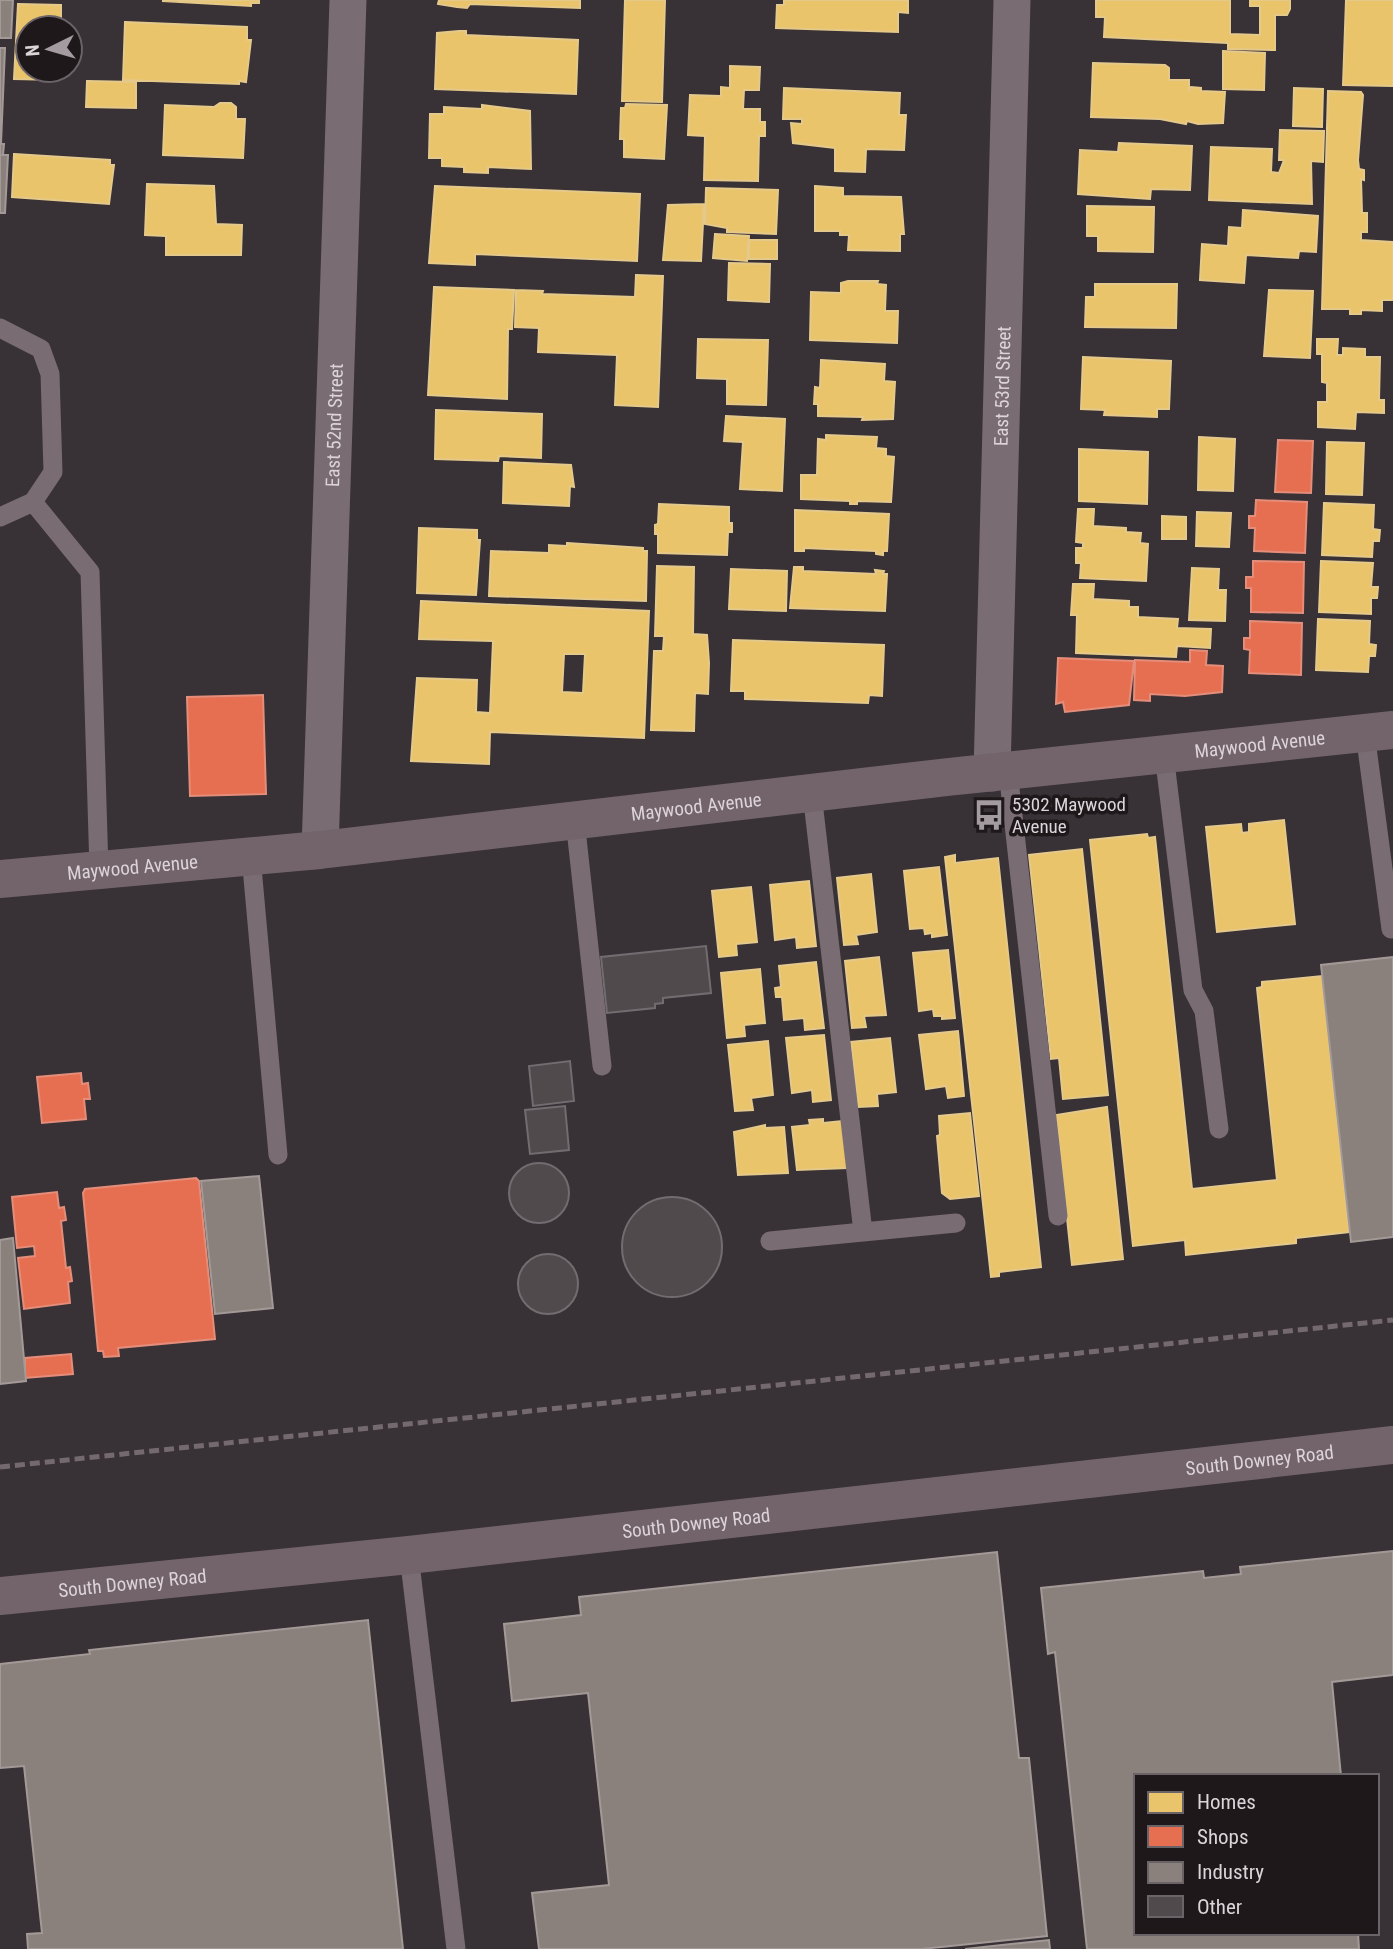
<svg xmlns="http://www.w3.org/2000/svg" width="1393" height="1949" font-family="'Roboto Condensed',sans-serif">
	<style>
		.homes { fill: #e9c46a; stroke: #e5c98b; stroke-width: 2; fill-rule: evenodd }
		.shops { fill: #e76f51; stroke: #e48d7a; stroke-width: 2 }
		.industry { fill: #8a817c; stroke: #a39a98; stroke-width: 2 }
		.building { fill: #504a4d; stroke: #726c70; stroke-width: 2 }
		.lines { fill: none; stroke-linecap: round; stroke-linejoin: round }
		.lane { stroke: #796c73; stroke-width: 19 }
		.street { stroke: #796c73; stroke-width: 37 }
		.secondary { stroke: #73646c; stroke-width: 38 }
		.rail { stroke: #74696f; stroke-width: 5; stroke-dasharray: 10 5; stroke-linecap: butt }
		.labels { text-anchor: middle; stroke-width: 7; stroke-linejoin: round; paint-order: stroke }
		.street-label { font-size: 19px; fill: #dcd4d8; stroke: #1e181b }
		.poi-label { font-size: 19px; fill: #dcd4d8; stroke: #1e181b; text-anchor: start }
	</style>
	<rect width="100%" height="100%" fill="#383135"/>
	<path class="homes" d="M 259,0 L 259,3 L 251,3 L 251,6 L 162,1 Z
		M 439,0 L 580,0 L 580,8 L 470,4 L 467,8 L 457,7 L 438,4 Z
		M 625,0 L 665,0 L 662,102 L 622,101 Z
		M 784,0 L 908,0 L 908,13 L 898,12 L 898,32 L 776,28 L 777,5 L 784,5 Z
		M 1096,0 L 1230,0 L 1230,34 L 1260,35 L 1260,6 L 1250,6 L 1250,0 L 1290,0 L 1290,9 L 1287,15 L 1275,15 L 1275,50 L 1228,49 L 1228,43 L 1104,37 L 1105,17 L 1096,17 Z
		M 1346,0 L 1393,0 L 1393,86 L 1343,85 Z
		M 18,4 L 61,5 L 61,28 L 28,28 L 28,70 L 60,70 L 59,80 L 14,79 Z
		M 125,22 L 247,27 L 247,40 L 251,40 L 246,82 L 239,81 L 239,84 L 123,80 Z
		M 459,31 L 466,31 L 466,35 L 578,40 L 576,94 L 435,89 L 437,33 Z
		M 1223,51 L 1265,53 L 1264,90 L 1223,89 Z
		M 1093,63 L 1165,65 L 1169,68 L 1169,80 L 1189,80 L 1189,90 L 1191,87 L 1201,88 L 1201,91 L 1225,92 L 1223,123 L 1198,124 L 1187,121 L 1186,124 L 1160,119 L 1091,117 Z
		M 730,66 L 760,67 L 759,90 L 744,90 L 743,109 L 760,109 L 760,122 L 765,122 L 765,136 L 759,136 L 758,181 L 704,180 L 705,136 L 688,135 L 690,95 L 721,96 L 721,87 L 730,88 Z
		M 87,81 L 136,82 L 136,108 L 86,107 Z
		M 784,88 L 900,93 L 899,115 L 906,115 L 904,150 L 866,149 L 865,172 L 835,171 L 835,148 L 793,143 L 791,123 L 802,124 L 802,119 L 783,119 Z
		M 1294,88 L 1323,89 L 1322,127 L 1293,126 Z
		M 1328,91 L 1361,92 L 1363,95 L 1358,160 L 1359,169 L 1364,170 L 1364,180 L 1361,179 L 1362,213 L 1367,213 L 1367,232 L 1361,232 L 1361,240 L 1393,242 L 1393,300 L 1382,300 L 1382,311 L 1361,310 L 1361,314 L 1350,314 L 1350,309 L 1322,309 Z
		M 220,103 L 231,103 L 236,107 L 236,119 L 245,119 L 243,158 L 163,155 L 165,105 L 214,107 Z
		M 626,104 L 667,105 L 664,159 L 624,157 L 624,139 L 620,139 L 621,108 L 625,108 Z
		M 482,105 L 530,111 L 531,169 L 488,167 L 488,173 L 464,172 L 464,167 L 442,166 L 442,158 L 429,158 L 430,114 L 444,114 L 444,107 L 482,109 Z
		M 1280,130 L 1324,131 L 1323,162 L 1311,161 L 1312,204 L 1209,200 L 1211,147 L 1272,149 L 1271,172 L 1279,173 L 1284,160 L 1279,160 Z
		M 1119,143 L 1192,146 L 1190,190 L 1151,189 L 1150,199 L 1078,194 L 1080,150 L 1118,152 Z
		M 14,154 L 110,160 L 110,165 L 114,165 L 109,204 L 12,197 Z
		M 147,184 L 214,186 L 216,224 L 242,225 L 241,255 L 166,255 L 166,236 L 145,235 Z
		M 435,186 L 640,194 L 637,261 L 475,254 L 475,265 L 429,263 Z
		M 815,186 L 843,188 L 843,196 L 901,197 L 904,234 L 900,234 L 900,251 L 848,250 L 849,235 L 840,235 L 840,231 L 815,231 Z
		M 706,188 L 778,190 L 776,234 L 727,232 L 727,228 L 705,224 Z
		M 704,204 L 701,261 L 663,260 L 668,205 Z
		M 1087,206 L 1154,207 L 1153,252 L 1098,251 L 1098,236 L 1087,236 Z
		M 1243,210 L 1318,216 L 1316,252 L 1299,251 L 1298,258 L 1246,255 L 1244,283 L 1200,280 L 1202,244 L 1228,246 L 1229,227 L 1242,228 Z
		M 715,234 L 749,236 L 747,261 L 713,258 Z
		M 749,240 L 777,240 L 777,259 L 749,259 Z
		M 729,263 L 770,264 L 769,302 L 728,300 Z
		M 636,275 L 663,276 L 658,407 L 615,405 L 617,355 L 538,352 L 539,328 L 515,327 L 516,290 L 543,291 L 542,294 L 635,297 Z
		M 848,281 L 878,281 L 877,284 L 886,285 L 885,311 L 898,311 L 897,343 L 810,340 L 811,292 L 841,293 L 841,283 Z
		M 1095,284 L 1177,284 L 1176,328 L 1085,327 L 1086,297 L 1095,297 Z
		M 434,287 L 514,290 L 512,329 L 508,329 L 507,399 L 428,395 Z
		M 1269,290 L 1313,291 L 1310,358 L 1264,356 Z
		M 698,339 L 768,340 L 766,405 L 727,404 L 727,379 L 697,378 Z
		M 1317,339 L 1338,339 L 1337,355 L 1343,355 L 1343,348 L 1365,349 L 1365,357 L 1380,357 L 1379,400 L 1384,400 L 1384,413 L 1356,412 L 1355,429 L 1318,427 L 1318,402 L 1327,402 L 1327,383 L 1322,382 L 1322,354 L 1317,354 Z
		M 1083,357 L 1171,361 L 1169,409 L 1157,409 L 1157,417 L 1104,415 L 1105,410 L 1081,409 Z
		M 821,360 L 885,364 L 884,381 L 895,382 L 893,419 L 862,420 L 863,417 L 818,416 L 818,404 L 814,404 L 815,387 L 820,388 Z
		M 436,410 L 542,414 L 541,458 L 499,456 L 498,461 L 435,459 Z
		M 726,416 L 785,419 L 782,491 L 740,489 L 743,442 L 724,441 Z
		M 826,435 L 877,437 L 876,448 L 886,449 L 886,456 L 894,457 L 891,502 L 857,501 L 857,504 L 850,504 L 850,501 L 801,499 L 801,475 L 817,475 L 818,439 L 826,440 Z
		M 1199,437 L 1235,439 L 1233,491 L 1198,490 Z
		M 1327,442 L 1364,443 L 1362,495 L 1326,494 Z
		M 1079,449 L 1148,452 L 1147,504 L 1079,501 Z
		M 504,462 L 571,465 L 574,487 L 570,486 L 569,506 L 503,503 Z
		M 1324,503 L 1374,505 L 1373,529 L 1380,530 L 1379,541 L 1373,541 L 1372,557 L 1322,555 Z
		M 659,504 L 729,507 L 729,523 L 732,523 L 732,532 L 728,532 L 727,555 L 658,553 L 658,534 L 655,534 L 655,525 L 658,524 Z
		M 1078,509 L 1094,509 L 1093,526 L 1126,528 L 1126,532 L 1141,533 L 1140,543 L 1148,544 L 1146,581 L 1080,578 L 1081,563 L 1076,563 L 1076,548 L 1083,548 L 1083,543 L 1076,542 Z
		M 795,510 L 889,514 L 887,551 L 883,551 L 883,555 L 876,554 L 876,551 L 804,548 L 804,551 L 795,551 Z
		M 1197,512 L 1231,513 L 1229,547 L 1196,546 Z
		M 1162,516 L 1186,517 L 1186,539 L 1162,539 Z
		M 419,528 L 477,530 L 477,540 L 480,540 L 476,595 L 417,593 Z
		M 567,543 L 643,548 L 643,551 L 647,551 L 646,601 L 489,596 L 491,551 L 549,553 L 549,545 L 567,546 Z
		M 1321,561 L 1373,563 L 1371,587 L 1378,587 L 1377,598 L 1371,598 L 1371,614 L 1319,612 Z
		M 657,566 L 694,567 L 693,634 L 707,635 L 709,663 L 708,694 L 695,693 L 694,731 L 651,730 L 654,651 L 663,651 L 664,636 L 655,636 Z
		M 794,567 L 803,567 L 803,571 L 876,574 L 875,570 L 884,571 L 883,574 L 887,574 L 885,611 L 790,608 Z
		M 1192,568 L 1219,569 L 1218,590 L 1226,590 L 1225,621 L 1189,620 Z
		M 731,569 L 787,571 L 786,611 L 729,609 Z
		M 1073,584 L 1094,584 L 1093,599 L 1129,601 L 1129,607 L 1138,607 L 1138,617 L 1178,619 L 1177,628 L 1211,629 L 1210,648 L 1177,646 L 1176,657 L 1076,653 L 1077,615 L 1071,615 Z
		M 421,601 L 649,611 L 644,738 L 490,732 L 489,764 L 411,761 L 417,678 L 477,680 L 476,712 L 490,713 L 493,641 L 419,639 ZM 564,654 L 585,654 L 583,693 L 562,692 Z
		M 1318,619 L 1370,621 L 1369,644 L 1376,645 L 1375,656 L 1369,656 L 1368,672 L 1316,670 Z
		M 733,640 L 884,645 L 882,696 L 869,695 L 868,703 L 745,699 L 745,691 L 731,691 Z
		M 1284,820 L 1295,924 L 1217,932 L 1206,827 L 1241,824 L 1242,833 L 1249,832 L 1249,824 Z
		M 1147,834 L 1148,838 L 1155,837 L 1192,1189 L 1277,1180 L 1257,988 L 1262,987 L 1262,982 L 1322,976 L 1349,1232 L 1296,1238 L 1296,1243 L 1186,1255 L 1185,1240 L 1133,1246 L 1090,840 Z
		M 1082,849 L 1108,1095 L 1063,1099 L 1059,1058 L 1051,1059 L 1029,855 Z
		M 955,855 L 955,863 L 998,858 L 1041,1267 L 999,1272 L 999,1276 L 991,1277 L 945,857 Z
		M 939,867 L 947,935 L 932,937 L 932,933 L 925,934 L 924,928 L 910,929 L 904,871 Z
		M 871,874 L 877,932 L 856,935 L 858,944 L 844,945 L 837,878 Z
		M 809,881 L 816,946 L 797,948 L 796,937 L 775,940 L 770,885 Z
		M 751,887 L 757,942 L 736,944 L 737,955 L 719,957 L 712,891 Z
		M 948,950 L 955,1018 L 942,1019 L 942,1016 L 934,1016 L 933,1009 L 919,1011 L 913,953 Z
		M 879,957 L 886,1015 L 864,1016 L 866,1027 L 852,1028 L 845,961 Z
		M 816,962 L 824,1028 L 805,1030 L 804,1018 L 784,1020 L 782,997 L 776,997 L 775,988 L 781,987 L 779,966 Z
		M 760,969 L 765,1023 L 744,1025 L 745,1036 L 727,1038 L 721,973 Z
		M 958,1031 L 964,1096 L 948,1098 L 946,1086 L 926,1089 L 919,1035 Z
		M 824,1035 L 831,1100 L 813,1102 L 812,1090 L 792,1093 L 786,1038 Z
		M 890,1038 L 896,1092 L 877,1094 L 878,1106 L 858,1107 L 851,1042 Z
		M 768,1041 L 773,1095 L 751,1098 L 753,1110 L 735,1111 L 728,1045 Z
		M 1107,1107 L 1123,1259 L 1072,1265 L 1056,1115 Z
		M 970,1113 L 979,1196 L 950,1199 L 942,1193 L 937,1136 L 940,1135 L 939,1116 Z
		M 823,1119 L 823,1123 L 842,1121 L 847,1168 L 797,1170 L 792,1127 L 810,1125 L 809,1120 Z
		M 765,1125 L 765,1128 L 784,1127 L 788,1173 L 738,1175 L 734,1132 Z"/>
	<path class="shops" d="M 1278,440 L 1313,441 L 1311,493 L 1275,492 Z
		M 1256,500 L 1307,502 L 1305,553 L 1254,551 L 1255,528 L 1249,528 L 1249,516 L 1255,516 Z
		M 1253,561 L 1304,562 L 1303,613 L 1251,612 L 1251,588 L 1246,588 L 1246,577 L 1253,577 Z
		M 1250,621 L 1302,623 L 1301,675 L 1249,673 L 1250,650 L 1244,649 L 1244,638 L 1250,638 Z
		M 1190,650 L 1207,651 L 1206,665 L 1223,666 L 1222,692 L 1185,696 L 1150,694 L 1150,701 L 1134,700 L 1135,660 L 1190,662 Z
		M 1058,658 L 1134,661 L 1129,705 L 1065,712 L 1063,702 L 1056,704 Z
		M 263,695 L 266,794 L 190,796 L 187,697 Z
		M 81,1073 L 82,1084 L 88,1083 L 90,1099 L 84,1099 L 86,1119 L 42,1123 L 37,1077 Z
		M 196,1178 L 199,1181 L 215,1339 L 118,1348 L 119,1356 L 104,1357 L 103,1351 L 98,1351 L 83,1193 L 85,1189 Z
		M 57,1192 L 59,1208 L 64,1207 L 66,1220 L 61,1221 L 66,1268 L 70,1267 L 72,1281 L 68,1282 L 70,1303 L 24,1309 L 18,1258 L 35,1256 L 34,1246 L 17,1248 L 12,1197 Z
		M 71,1354 L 73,1374 L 25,1378 L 25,1358 Z"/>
	<path class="industry" d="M 0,0 L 13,0 L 11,38 L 0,38 Z
		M 0,48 L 5,48 L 1,144 L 4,144 L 3,155 L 0,155 Z
		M 0,155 L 8,155 L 5,213 L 0,213 Z
		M 1393,957 L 1393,1237 L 1351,1242 L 1321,965 Z
		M 259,1176 L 273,1308 L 215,1314 L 201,1181 Z
		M 13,1238 L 26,1381 L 0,1384 L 0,1240 Z
		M 1393,1551 L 1393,1675 L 1332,1682 L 1341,1776 L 1136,1776 L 1136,1933 L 1358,1933 L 1359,1949 L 1087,1949 L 1055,1652 L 1048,1654 L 1041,1588 L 1203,1571 L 1204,1578 L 1241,1574 L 1240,1567 Z
		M 997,1552 L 1019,1758 L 1029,1758 L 1047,1936 L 922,1949 L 539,1949 L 532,1893 L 609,1885 L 588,1693 L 512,1701 L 504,1624 L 581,1615 L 579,1597 Z
		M 368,1620 L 403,1949 L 28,1949 L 27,1934 L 42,1933 L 24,1766 L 0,1768 L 0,1664 L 90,1654 L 89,1650 Z
		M 1049,1940 L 1050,1949 L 965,1949 Z"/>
	<path class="building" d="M 706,946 L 711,993 L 663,998 L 663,1003 L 655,1004 L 655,1008 L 607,1013 L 601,957 Z
		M 570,1061 L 574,1101 L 533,1106 L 529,1066 Z
		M 565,1106 L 569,1150 L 530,1154 L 525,1110 Z
		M509 1193a30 30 0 1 1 60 0a30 30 0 1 1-60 0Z
		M622 1247a50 50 0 1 1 100 0a50 50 0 1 1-100 0Z
		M518 1284a30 30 0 1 1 60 0a30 30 0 1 1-60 0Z"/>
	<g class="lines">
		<path class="lane" d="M 0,328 L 41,349 L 50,374 L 53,472 L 33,502 L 0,517
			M 33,502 L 90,572 L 99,870
			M 1365,733 L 1391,929
			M 1164,754 L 1193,990 L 1204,1011 L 1219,1129
			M 1008,771 L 1058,1216
			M 575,820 L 602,1066
			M 251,856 L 278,1155
			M 863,1232 L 956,1223
			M 770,1241 L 863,1232 L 812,793
			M 409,1555 L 456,1949"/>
		<g class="street">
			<path id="s1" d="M 992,773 L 1012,0"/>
			<path id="s2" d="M 320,850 L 348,0"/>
		</g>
		<g class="secondary">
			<path id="s3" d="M 0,879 L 320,850 L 948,777 L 1393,730"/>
			<path id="s4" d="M 0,1596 L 409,1555 L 1393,1445"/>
		</g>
		<path class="rail" d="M 0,1467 L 1393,1320"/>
	</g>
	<defs>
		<symbol id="bus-bare" viewBox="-9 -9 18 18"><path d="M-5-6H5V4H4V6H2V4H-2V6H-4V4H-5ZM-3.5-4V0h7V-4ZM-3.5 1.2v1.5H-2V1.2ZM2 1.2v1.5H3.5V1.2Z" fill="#a39b9f" stroke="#1e181b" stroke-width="2.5" paint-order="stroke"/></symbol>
	</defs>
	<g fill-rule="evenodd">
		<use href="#bus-bare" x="967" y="793" width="44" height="44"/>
	</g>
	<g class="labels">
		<g class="street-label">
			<text dy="7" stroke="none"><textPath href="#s1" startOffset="387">East 53rd Street</textPath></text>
			<text dy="7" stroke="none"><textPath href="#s2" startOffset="425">East 52nd Street</textPath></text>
			<text dy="7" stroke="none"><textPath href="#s3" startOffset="1267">Maywood Avenue</textPath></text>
			<text dy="7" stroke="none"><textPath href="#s3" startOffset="700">Maywood Avenue</textPath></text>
			<text dy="7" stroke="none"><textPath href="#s3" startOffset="133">Maywood Avenue</textPath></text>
			<text dy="7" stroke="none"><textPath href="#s4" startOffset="1267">South Downey Road</textPath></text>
			<text dy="7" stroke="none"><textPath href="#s4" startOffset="700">South Downey Road</textPath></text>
			<text dy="7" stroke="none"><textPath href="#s4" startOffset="133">South Downey Road</textPath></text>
		</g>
		<g class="poi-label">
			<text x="1012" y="811">5302 Maywood<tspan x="1012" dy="22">Avenue</tspan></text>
		</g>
	</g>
	<rect x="1134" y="1774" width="245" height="161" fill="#1e181b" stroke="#6a6367" stroke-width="2"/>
	<rect x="1148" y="1792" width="35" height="21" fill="#e9c46a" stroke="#6a6367" stroke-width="2"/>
	<text x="1197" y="1809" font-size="21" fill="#dcd4d8">Homes</text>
	<rect x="1148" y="1826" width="35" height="21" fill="#e76f51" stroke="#6a6367" stroke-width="2"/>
	<text x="1197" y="1844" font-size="21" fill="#dcd4d8">Shops</text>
	<rect x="1148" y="1862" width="35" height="21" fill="#8a817c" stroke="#6a6367" stroke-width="2"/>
	<text x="1197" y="1879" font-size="21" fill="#dcd4d8">Industry</text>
	<rect x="1148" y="1896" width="35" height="21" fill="#504a4d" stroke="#6a6367" stroke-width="2"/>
	<text x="1197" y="1914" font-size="21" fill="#dcd4d8">Other</text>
	<g transform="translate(49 49) rotate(265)"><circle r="33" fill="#1e181b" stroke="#6a6367" stroke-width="2"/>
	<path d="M0-5L12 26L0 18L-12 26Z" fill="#a39b9f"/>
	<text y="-10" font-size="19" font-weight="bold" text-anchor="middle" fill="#dcd4d8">N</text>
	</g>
</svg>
